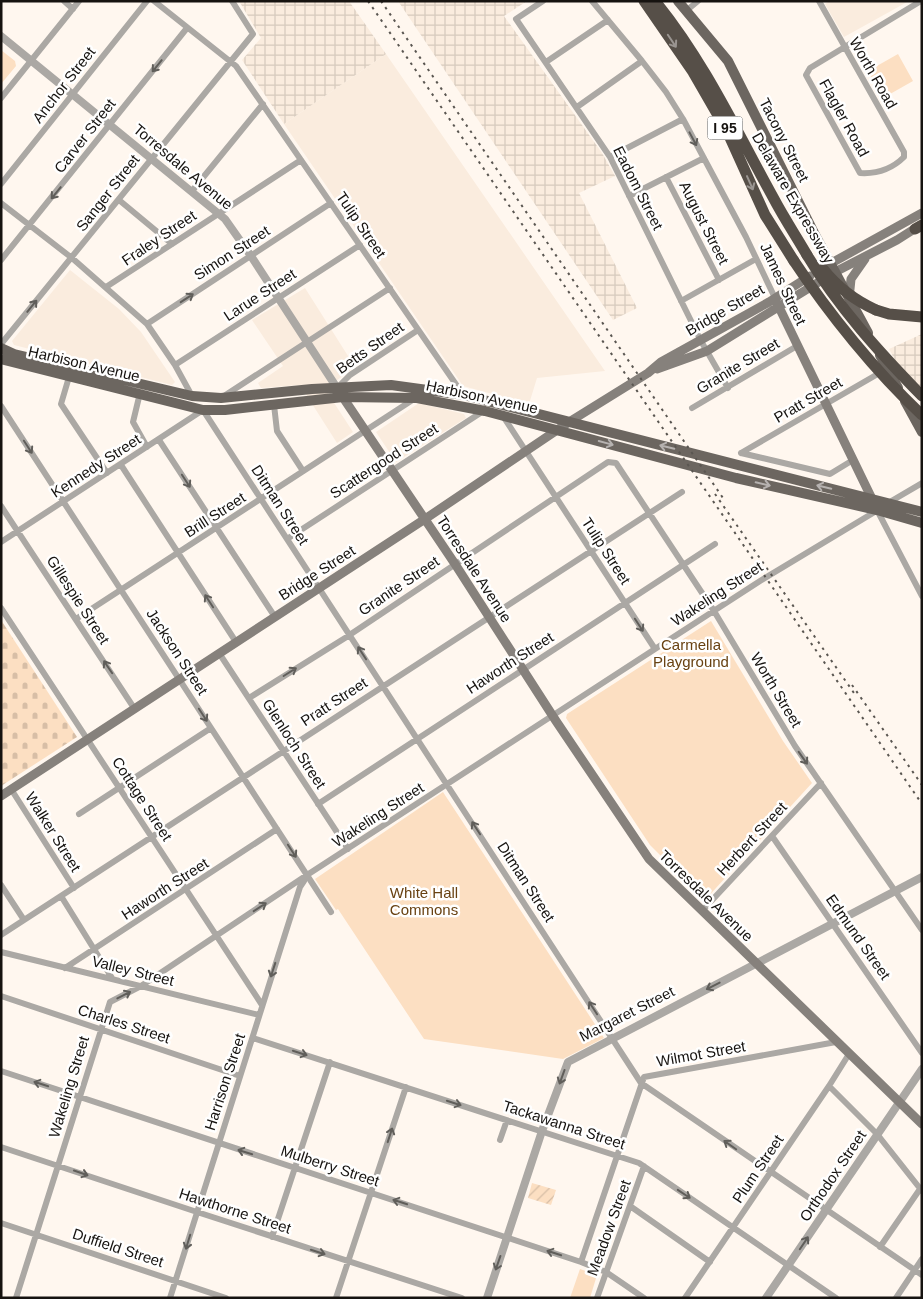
<svg xmlns="http://www.w3.org/2000/svg" width="923" height="1299" font-family="Helvetica,sans-serif">
	<style>
		.built { fill: #faecde }
		.industrial { fill: url(#industrial-grid) }
		.cemetery { fill: url(#cemetery-stones) }
		.park { fill: #fcdfc2 }
		.garden { fill: url(#garden-furrows) }
		.lines { fill: none; stroke-linecap: round; stroke-linejoin: round }
		.minor { stroke: #aba8a4; stroke-width: 6 }
		.tertiary { stroke: #aba8a4; stroke-width: 8 }
		.secondary { stroke: #86817c; stroke-width: 9 }
		.primary { stroke: #6c6660; stroke-width: 10 }
		.motorway { stroke: #564f48; stroke-width: 11 }
		.rail { stroke: #5a5651; stroke-width: 2; stroke-dasharray: 2.5 5; stroke-linecap: butt }
		.motorway-bridge { stroke: #564f48; stroke-width: 11 }
		.oneway { stroke: #9a9591 }
		.oneway2 { stroke: #605e5a }
		.oneway3 { stroke: #b6b2b0 }
		.labels { text-anchor: middle; stroke-width: 5; stroke-linejoin: round; paint-order: stroke }
		.shield { fill: #fff; stroke: #5c5a58; stroke-width: 1 }
		.shield-label { font-size: 14px; font-weight: bold; fill: #161310 }
		.street-label { font-size: 15px; fill: #161310; stroke: #fff }
		.park-label { font-size: 15px; fill: #694212; stroke: #fff }
	</style>
	<defs>
		<pattern id="industrial-grid" width="8" height="8" patternUnits="userSpaceOnUse" patternTransform="scale(1.25)"><rect width="8" height="8" fill="#faecde"/><path d="M0 4h8M4 0v8" fill="none" stroke="#d6cabd"/></pattern>
		<pattern id="cemetery-stones" width="16" height="16" patternUnits="userSpaceOnUse" patternTransform="scale(1.25)"><rect width="16" height="16" fill="#fcdfc2"/><path d="M2 7V4a2 2 0 0 1 4 0v3zM10 15v-3a2 2 0 0 1 4 0v3z" fill="#d7bea6"/></pattern>
		<pattern id="garden-furrows" width="10" height="10" patternUnits="userSpaceOnUse" patternTransform="scale(1.25)"><rect width="10" height="10" fill="#fcdfc2"/><path d="M-1 1l2-2M0 10L10 0M9 11l2-2" fill="none" stroke="#d7bea6"/></pattern>
	</defs>
	<rect width="100%" height="100%" fill="#fff7ef"/>
	<path class="built" d="M 830,1 L 909,1 L 844,37 L 825,4 Z
		M 386,54 L 605,371 L 537,378 L 529,404 L 463,386 L 284,124 Z
		M 70,270 L 119,309 L 141,332 L 175,382 L 172,385 L 14,345 L 12,341 Z
		M 305,288 L 355,367 L 325,389 L 353,432 L 337,443 L 300,385 L 261,388 L 258,383 L 283,366 L 252,320 Z
		M 419,403 L 464,414 L 466,418 L 396,462 L 376,432 Z"/>
	<path class="industrial" d="M 239,1 L 349,1 L 386,54 L 284,124 L 242,60 L 261,38 Z
		M 398,1 L 527,1 L 504,16 L 602,153 L 615,176 L 579,193 L 637,308 L 613,320 Z
		M 922,334 L 922,392 L 902,373 L 889,349 Z"/>
	<path class="cemetery" d="M 1,620 L 77,737 L 1,786 Z"/>
	<path class="park" d="M 1,50 L 15,61 L 16,66 L 1,84 Z
		M 898,54 L 913,81 L 883,98 L 868,71 Z
		M 711,621 L 783,741 L 812,783 L 705,900 L 650,845 L 566,718 L 567,714 Z
		M 443,792 L 604,1038 L 563,1059 L 424,1039 L 338,909 L 336,910 L 315,879 Z
		M 580,1269 L 597,1275 L 590,1298 L 570,1298 Z"/>
	<path class="garden" d="M 532,1183 L 556,1190 L 551,1205 L 528,1198 Z"/>
	<g class="lines">
		<path class="minor" d="M 64,1 L 73,9
			M 154,1 L 236,66 L 464,396
			M 543,1 L 516,19 L 610,157 L 701,341 L 728,388
			M 592,1 L 642,61 L 666,92 L 683,119 L 746,237 L 775,298
			M 819,1 L 904,152 L 904,157 C 892,169 876,174 860,173 L 806,75 L 810,68 C 847,46 884,23 921,1
			M 686,11 L 698,1
			M 546,62 L 608,20
			M 1,98 L 79,1
			M 577,107 L 642,61
			M 610,157 L 683,119
			M 666,177 L 719,280
			M 1,184 L 147,1
			M 192,191 L 263,104
			M 629,196 L 704,158
			M 119,200 L 172,244
			M 1,203 L 72,258 L 147,324 L 175,365 L 192,396
			M 1,260 L 187,28
			M 106,287 L 301,160
			M 681,301 L 756,259
			M 147,324 L 331,203
			M 1,344 L 253,34 L 232,1
			M 175,365 L 360,245
			M 69,377 L 61,404 L 107,473
			M 338,387 L 350,375 L 418,330
			M 140,393 L 133,422 L 147,447
			M 224,396 L 390,288
			M 274,405 L 277,431 L 303,471
			M 1,406 L 331,912
			M 692,408 L 797,346
			M 503,416 L 655,649
			M 159,440 L 275,617
			M 741,453 L 883,371
			M 741,453 L 830,474 L 853,460
			M 121,465 L 236,642
			M 888,503 L 922,483
			M 1,506 L 134,708
			M 877,510 L 922,596
			M 287,539 L 485,410
			M 1,542 L 203,410 L 641,1083 L 922,1275
			M 1,608 L 262,1005
			M 76,619 L 414,399
			M 219,653 L 348,849
			M 249,698 L 345,638 L 608,462 L 616,463 L 714,611 L 795,746 L 922,930
			M 11,789 L 74,888
			M 318,804 L 715,544
			M 79,814 L 211,728
			M 772,836 L 922,1053
			M 1,885 L 24,920
			M 61,896 L 112,978
			M 702,911 L 821,783
			M 1,935 L 682,492
			M 1,952 L 259,1015
			M 65,968 L 277,829
			M 1,996 L 240,1076
			M 253,1038 L 639,1163 L 836,1298
			M 1,1071 L 581,1262 L 606,1272 L 644,1298
			M 829,1086 L 877,1134 L 922,1191
			M 500,1140 L 507,1120
			M 1,1147 L 197,1212 L 462,1298
			M 630,1206 L 710,1262
			M 1,1223 L 226,1298
			M 272,1237 L 330,1062
			M 880,1247 L 920,1189
			M 581,1262 L 644,1077 L 836,1042
			M 16,1298 L 110,1002 L 141,986 L 307,875 L 655,649 L 760,581 L 878,510
			M 170,1298 L 300,887 L 304,881
			M 336,1298 L 406,1087
			M 597,1298 L 644,1166
			M 685,1298 L 829,1086 L 849,1054
			M 896,1298 L 922,1259"/>
		<path class="tertiary" d="M 1,36 L 225,219 L 251,256 L 337,388
			M 487,1298 L 542,1131 L 568,1062 L 922,877
			M 766,1298 L 922,1069"/>
		<path class="secondary" d="M 826,266 L 922,213
			M 849,299 L 851,279 L 865,259
			M 777,303 L 874,503
			M 657,369 L 707,351 L 835,272 L 897,240 L 919,226
			M 340,393 L 455,564 L 556,721 L 649,859 L 922,1124
			M 1,796 L 425,519 L 569,422 L 648,373 L 661,362 L 769,302 L 810,276"/>
		<path class="primary" d="M 678,1 L 728,61 L 815,235 L 868,333
			M 1,348 L 14,354 L 192,396 L 221,398 L 312,389 L 391,385 L 464,395 L 922,512
			M 880,355 L 898,388
			M 1,359 L 203,410 L 225,410 L 343,397 L 417,398 L 485,411 L 736,478 L 877,510 L 922,523
			M 905,401 L 922,432"/>
		<path class="motorway" d="M 644,1 L 693,72 L 727,131 L 765,215 L 794,261
			M 655,1 C 704,61 737,132 774,199 C 784,218 796,236 807,255
			M 915,229 L 922,225
			M 876,310 L 889,314 L 922,317"/>
		<path class="rail" d="M 368,1 L 922,804
			M 381,1 L 723,498
			M 715,494 L 854,693
			M 852,685 L 922,785"/>
		<path class="motorway-bridge" d="M 807,255 C 838,307 880,353 922,396
			M 794,261 C 829,314 876,372 922,415
			M 823,269 C 838,288 854,300 876,310"/>
	</g>
	<defs><path id="oneway-shaft" d="M-6 0H5M1.5-3L5.5 0L1.5 3" fill="none" stroke-width="1.6" stroke-linecap="round" stroke-linejoin="round" transform="scale(1.25)"/></defs>
	<g class="oneway">
		<use href="#oneway-shaft" transform="translate(672 41) rotate(56)"/>
		<use href="#oneway-shaft" transform="translate(750 183) rotate(66)"/>
	</g>
	<g class="oneway2">
		<use href="#oneway-shaft" transform="translate(157 66) rotate(129)"/>
		<use href="#oneway-shaft" transform="translate(693 139) rotate(62)"/>
		<use href="#oneway-shaft" transform="translate(56 193) rotate(129)"/>
		<use href="#oneway-shaft" transform="translate(187 298) rotate(-33)"/>
		<use href="#oneway-shaft" transform="translate(32 306) rotate(-51)"/>
		<use href="#oneway-shaft" transform="translate(28 447) rotate(57)"/>
		<use href="#oneway-shaft" transform="translate(186 481) rotate(57)"/>
		<use href="#oneway-shaft" transform="translate(209 601) rotate(-123)"/>
		<use href="#oneway-shaft" transform="translate(639 625) rotate(57)"/>
		<use href="#oneway-shaft" transform="translate(362 653) rotate(-123)"/>
		<use href="#oneway-shaft" transform="translate(108 667) rotate(-124)"/>
		<use href="#oneway-shaft" transform="translate(290 672) rotate(-32)"/>
		<use href="#oneway-shaft" transform="translate(203 715) rotate(57)"/>
		<use href="#oneway-shaft" transform="translate(803 758) rotate(55)"/>
		<use href="#oneway-shaft" transform="translate(476 828) rotate(-123)"/>
		<use href="#oneway-shaft" transform="translate(292 851) rotate(57)"/>
		<use href="#oneway-shaft" transform="translate(260 907) rotate(-33)"/>
		<use href="#oneway-shaft" transform="translate(273 970) rotate(108)"/>
		<use href="#oneway-shaft" transform="translate(713 986) rotate(153)"/>
		<use href="#oneway-shaft" transform="translate(124 995) rotate(-27)"/>
		<use href="#oneway-shaft" transform="translate(593 1008) rotate(-123)"/>
		<use href="#oneway-shaft" transform="translate(300 1053) rotate(18)"/>
		<use href="#oneway-shaft" transform="translate(562 1077) rotate(110)"/>
		<use href="#oneway-shaft" transform="translate(41 1084) rotate(-162)"/>
		<use href="#oneway-shaft" transform="translate(454 1103) rotate(18)"/>
		<use href="#oneway-shaft" transform="translate(390 1135) rotate(-72)"/>
		<use href="#oneway-shaft" transform="translate(730 1145) rotate(-145)"/>
		<use href="#oneway-shaft" transform="translate(245 1152) rotate(-163)"/>
		<use href="#oneway-shaft" transform="translate(81 1173) rotate(19)"/>
		<use href="#oneway-shaft" transform="translate(684 1194) rotate(34)"/>
		<use href="#oneway-shaft" transform="translate(400 1202) rotate(-162)"/>
		<use href="#oneway-shaft" transform="translate(188 1242) rotate(107)"/>
		<use href="#oneway-shaft" transform="translate(804 1243) rotate(-56)"/>
		<use href="#oneway-shaft" transform="translate(318 1252) rotate(18)"/>
		<use href="#oneway-shaft" transform="translate(554 1253) rotate(-162)"/>
		<use href="#oneway-shaft" transform="translate(498 1263) rotate(109)"/>
	</g>
	<g class="oneway3">
		<use href="#oneway-shaft" transform="translate(606 443) rotate(15)"/>
		<use href="#oneway-shaft" transform="translate(667 447) rotate(-166)"/>
		<use href="#oneway-shaft" transform="translate(763 484) rotate(13)"/>
		<use href="#oneway-shaft" transform="translate(824 487) rotate(-166)"/>
	</g>
	<g class="labels">
		<rect class="shield" x="707.5" y="116.5" width="35" height="23" rx="4"/>
		<g class="shield-label">
			<text x="725" y="133">I 95</text>
		</g>
		<g class="street-label">
			<text transform="translate(873 73) rotate(60)" y="5">Worth Road</text>
			<text transform="translate(64 85) rotate(-52)" y="5">Anchor Street</text>
			<text transform="translate(844 118) rotate(61)" y="5">Flagler Road</text>
			<text transform="translate(85 136) rotate(-52)" y="5">Carver Street</text>
			<text transform="translate(784 140) rotate(63)" y="5">Tacony Street</text>
			<text transform="translate(183 167) rotate(40)" y="5">Torresdale Avenue</text>
			<text transform="translate(638 188) rotate(63)" y="5">Eadom Street</text>
			<text transform="translate(108 193) rotate(-52)" y="5">Sanger Street</text>
			<text transform="translate(793 198) rotate(60)" y="5">Delaware Expressway</text>
			<text transform="translate(704 223) rotate(63)" y="5">August Street</text>
			<text transform="translate(361 225) rotate(56)" y="5">Tulip Street</text>
			<text transform="translate(159 238) rotate(-34)" y="5">Fraley Street</text>
			<text transform="translate(232 253) rotate(-33)" y="5">Simon Street</text>
			<text transform="translate(783 284) rotate(65)" y="5">James Street</text>
			<text transform="translate(260 295) rotate(-33)" y="5">Larue Street</text>
			<text transform="translate(725 310) rotate(-30)" y="5">Bridge Street</text>
			<text transform="translate(370 348) rotate(-35)" y="5">Betts Street</text>
			<text transform="translate(84 364) rotate(13)" y="5">Harbison Avenue</text>
			<text transform="translate(738 366) rotate(-31)" y="5">Granite Street</text>
			<text transform="translate(482 397) rotate(12)" y="5">Harbison Avenue</text>
			<text transform="translate(808 400) rotate(-30)" y="5">Pratt Street</text>
			<text transform="translate(384 461) rotate(-33)" y="5">Scattergood Street</text>
			<text transform="translate(96 466) rotate(-33)" y="5">Kennedy Street</text>
			<text transform="translate(280 505) rotate(57)" y="5">Ditman Street</text>
			<text transform="translate(215 515) rotate(-33)" y="5">Brill Street</text>
			<text transform="translate(606 551) rotate(57)" y="5">Tulip Street</text>
			<text transform="translate(474 569) rotate(57)" y="5">Torresdale Avenue</text>
			<text transform="translate(317 573) rotate(-33)" y="5">Bridge Street</text>
			<text transform="translate(399 586) rotate(-34)" y="5">Granite Street</text>
			<text transform="translate(717 594) rotate(-33)" y="5">Wakeling Street</text>
			<text transform="translate(78 600) rotate(57)" y="5">Gillespie Street</text>
			<text transform="translate(177 652) rotate(57)" y="5">Jackson Street</text>
			<text transform="translate(510 663) rotate(-33)" y="5">Haworth Street</text>
			<text transform="translate(776 690) rotate(59)" y="5">Worth Street</text>
			<text transform="translate(334 702) rotate(-33)" y="5">Pratt Street</text>
			<text transform="translate(294 744) rotate(57)" y="5">Glenloch Street</text>
			<text transform="translate(142 799) rotate(57)" y="5">Cottage Street</text>
			<text transform="translate(378 815) rotate(-33)" y="5">Wakeling Street</text>
			<text transform="translate(53 832) rotate(58)" y="5">Walker Street</text>
			<text transform="translate(752 839) rotate(-47)" y="5">Herbert Street</text>
			<text transform="translate(526 882) rotate(57)" y="5">Ditman Street</text>
			<text transform="translate(165 889) rotate(-33)" y="5">Haworth Street</text>
			<text transform="translate(706 896) rotate(44)" y="5">Torresdale Avenue</text>
			<text transform="translate(858 937) rotate(55)" y="5">Edmund Street</text>
			<text transform="translate(133 971) rotate(14)" y="5">Valley Street</text>
			<text transform="translate(627 1014) rotate(-27)" y="5">Margaret Street</text>
			<text transform="translate(124 1024) rotate(18)" y="5">Charles Street</text>
			<text transform="translate(701 1054) rotate(-10)" y="5">Wilmot Street</text>
			<text transform="translate(225 1082) rotate(-72)" y="5">Harrison Street</text>
			<text transform="translate(69 1087) rotate(-73)" y="5">Wakeling Street</text>
			<text transform="translate(564 1125) rotate(18)" y="5">Tackawanna Street</text>
			<text transform="translate(330 1166) rotate(18)" y="5">Mulberry Street</text>
			<text transform="translate(758 1169) rotate(-56)" y="5">Plum Street</text>
			<text transform="translate(833 1176) rotate(-56)" y="5">Orthodox Street</text>
			<text transform="translate(235 1211) rotate(18)" y="5">Hawthorne Street</text>
			<text transform="translate(609 1228) rotate(-70)" y="5">Meadow Street</text>
			<text transform="translate(118 1248) rotate(18)" y="5">Duffield Street</text>
		</g>
		<g class="park-label">
			<text x="691" y="650">Carmella<tspan x="691" dy="17">Playground</tspan></text>
			<text x="424" y="898">White Hall<tspan x="424" dy="17">Commons</tspan></text>
		</g>
	</g>
	<rect width="923" height="1299" fill="none" stroke="#161310" stroke-width="5"/>
</svg>
